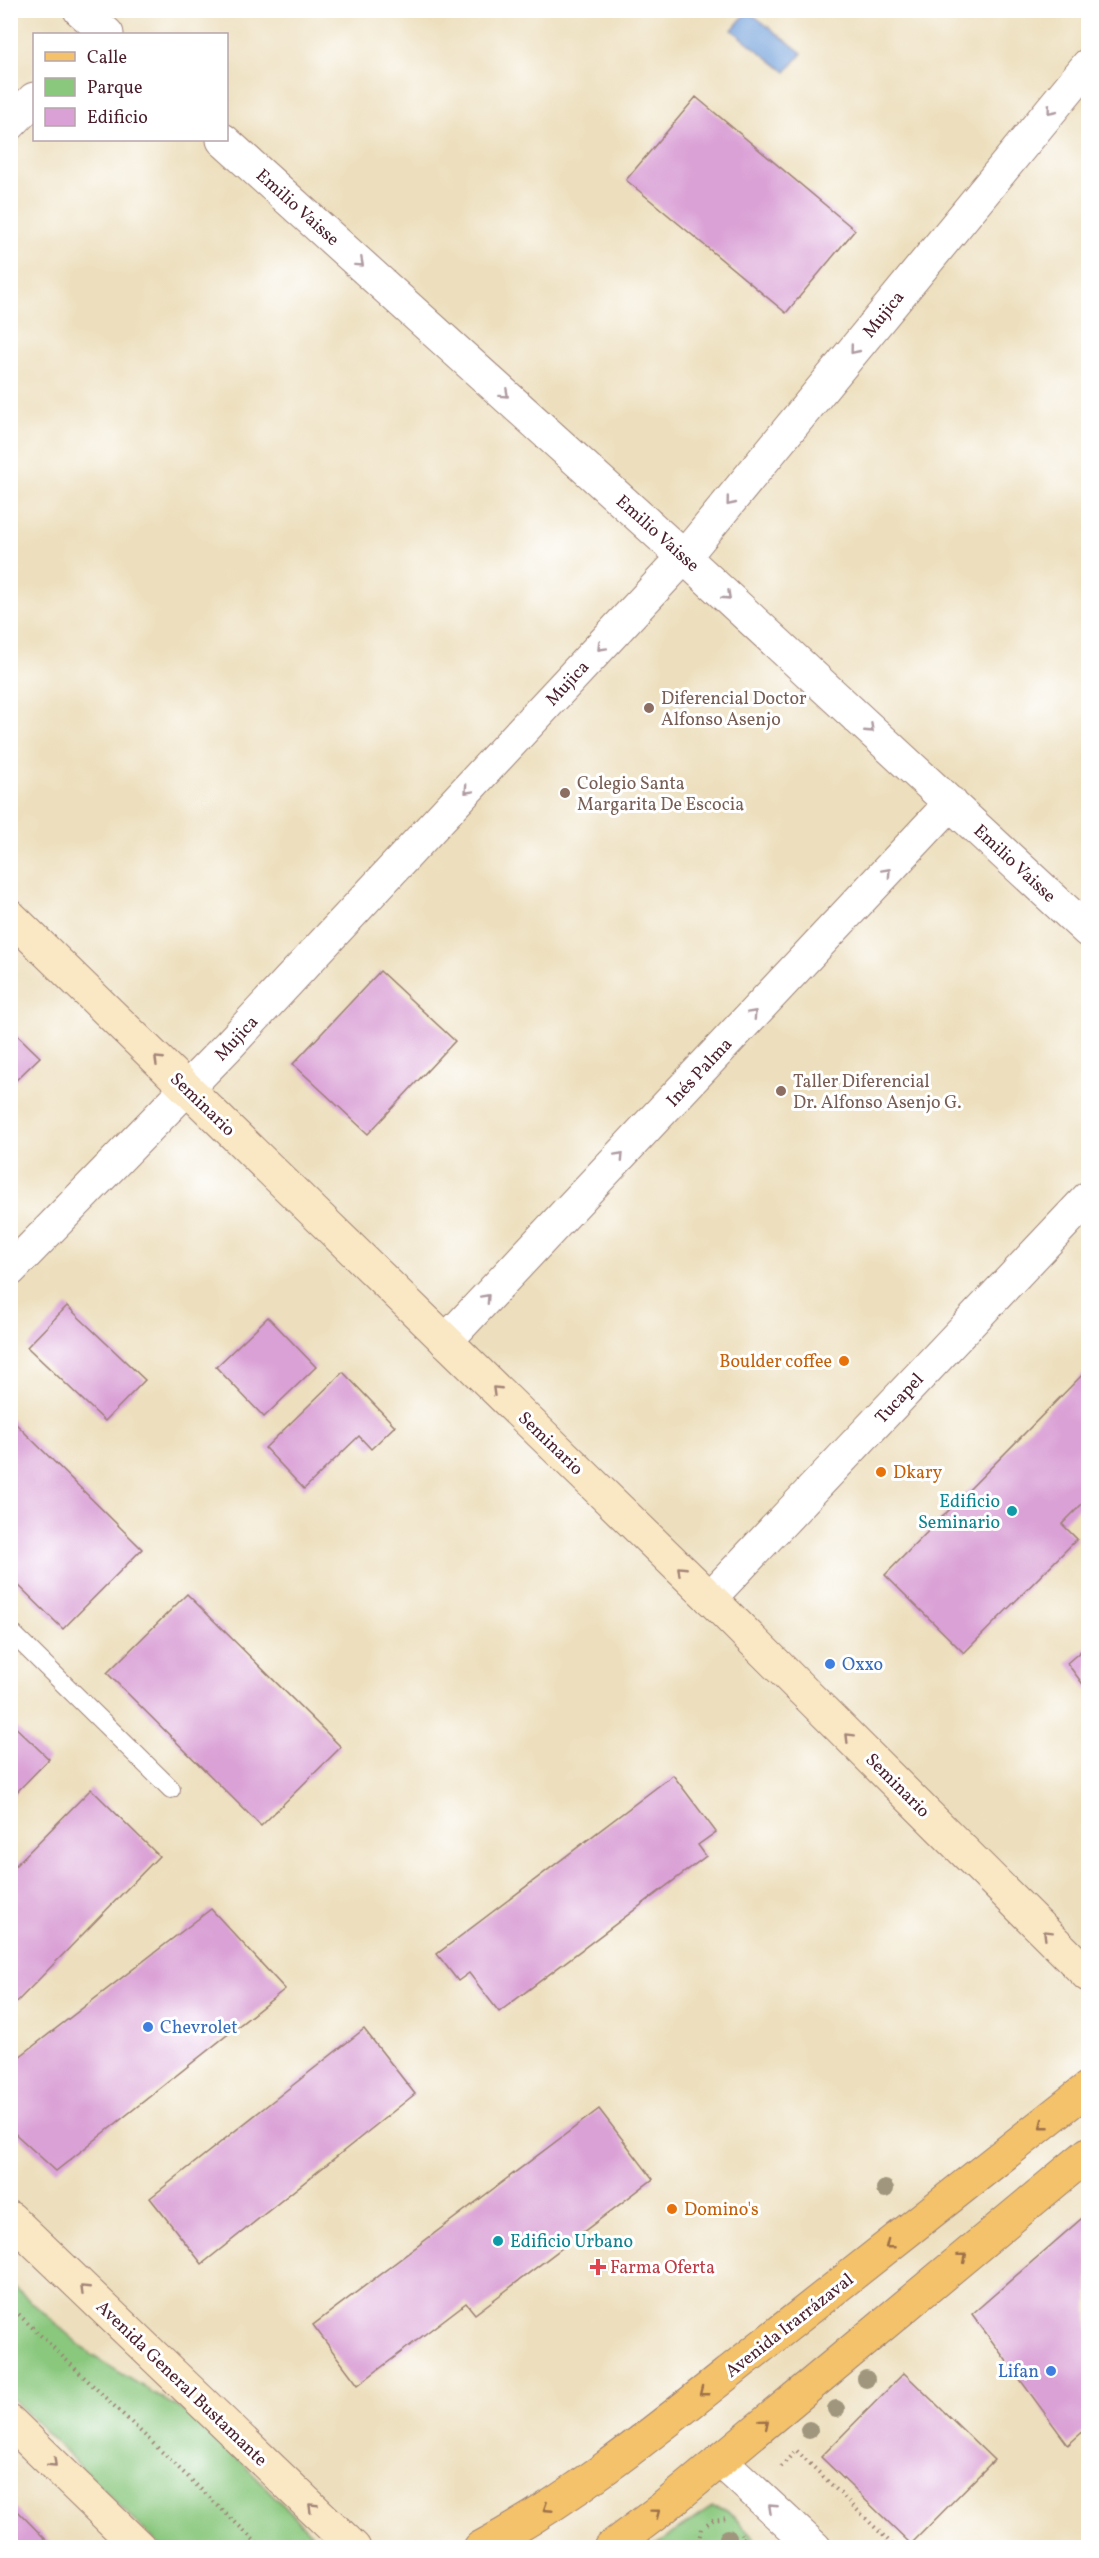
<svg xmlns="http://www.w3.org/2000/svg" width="1099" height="2558" font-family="Vollkorn,serif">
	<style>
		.park { fill: #8ac87e; stroke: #6a7454; stroke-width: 1.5 }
		.water { fill: #709fd9; stroke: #5d5f82; stroke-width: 1.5 }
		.building { fill: #daa1d6 }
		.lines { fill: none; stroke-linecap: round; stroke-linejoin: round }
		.lane-casing { stroke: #9c7f74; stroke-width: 20 }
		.street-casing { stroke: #9c7f74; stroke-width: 35 }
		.secondary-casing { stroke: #9c7f74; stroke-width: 35 }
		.primary-casing { stroke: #9c7f74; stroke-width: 35 }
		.path { stroke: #9c7f74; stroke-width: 4; stroke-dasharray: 1.5 4.5; stroke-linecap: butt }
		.lane { stroke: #fff; stroke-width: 18 }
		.street { stroke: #fff; stroke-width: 33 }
		.secondary { stroke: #fae7c3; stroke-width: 33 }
		.primary { stroke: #f3c26a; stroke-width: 33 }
		.tree { fill: #9f967d }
		.oneway { stroke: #ae9aa0 }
		.oneway2 { stroke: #a28377 }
		.oneway3 { stroke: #9e704a }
		.education-dot { fill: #8d6e63; stroke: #fff; stroke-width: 2 }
		.food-dot { fill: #e8710a; stroke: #fff; stroke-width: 2 }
		.culture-dot { fill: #0f9aa8; stroke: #fff; stroke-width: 2 }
		.shop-dot { fill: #3f7fe0; stroke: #fff; stroke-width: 2 }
		.health-dot { fill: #e0444e; stroke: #fff; stroke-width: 2 }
		.labels { text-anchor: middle; stroke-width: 6; stroke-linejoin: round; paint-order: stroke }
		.street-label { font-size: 18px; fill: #4a1f2b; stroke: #fff }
		.education-label { font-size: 18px; fill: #785e54; stroke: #fff; text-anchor: start }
		.food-label { font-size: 18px; fill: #c56008; stroke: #fff; text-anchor: start }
		.culture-label { font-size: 18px; fill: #0d838f; stroke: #fff; text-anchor: end }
		.shop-label { font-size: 18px; fill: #366cbe; stroke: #fff; text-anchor: start }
		.health-label { font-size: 18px; fill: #be3a42; stroke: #fff; text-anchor: start }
	</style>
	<rect width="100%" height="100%" fill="#fff"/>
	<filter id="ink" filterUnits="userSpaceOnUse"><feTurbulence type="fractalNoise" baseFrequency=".0167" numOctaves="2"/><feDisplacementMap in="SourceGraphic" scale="12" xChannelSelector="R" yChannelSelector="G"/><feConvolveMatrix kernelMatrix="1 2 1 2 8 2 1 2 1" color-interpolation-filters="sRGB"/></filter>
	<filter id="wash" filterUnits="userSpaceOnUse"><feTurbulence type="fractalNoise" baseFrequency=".008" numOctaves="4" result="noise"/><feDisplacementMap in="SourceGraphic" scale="24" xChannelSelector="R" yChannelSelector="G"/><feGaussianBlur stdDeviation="1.35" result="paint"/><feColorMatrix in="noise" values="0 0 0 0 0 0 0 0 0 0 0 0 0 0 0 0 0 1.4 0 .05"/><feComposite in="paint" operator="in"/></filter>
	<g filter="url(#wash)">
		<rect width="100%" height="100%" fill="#eddfbd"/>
		<path class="park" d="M 10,2283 L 91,2355 L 203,2423 L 324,2547 L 161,2547 L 11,2397 Z
			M 712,2507 L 727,2510 L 762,2547 L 652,2547 Z"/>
		<path class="water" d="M 748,11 L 802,53 L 786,72 L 732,30 Z"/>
		<g id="blocks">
			<path class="building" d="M 696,97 L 855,230 L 786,313 L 626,180 Z
				M 380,971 L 455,1041 L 368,1134 L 293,1064 Z
				M 10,1028 L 40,1057 L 10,1086 Z
				M 67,1306 L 145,1380 L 105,1421 L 27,1347 Z
				M 268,1317 L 316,1367 L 264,1417 L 216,1367 Z
				M 1088,1369 L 1088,1498 L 1062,1524 L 1077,1539 L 964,1653 L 885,1575 Z
				M 343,1372 L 395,1426 L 371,1449 L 359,1436 L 304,1489 L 265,1448 Z
				M 10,1418 L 142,1549 L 63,1629 L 10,1577 Z
				M 187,1594 L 341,1747 L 261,1826 L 107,1673 Z
				M 1088,1645 L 1088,1691 L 1067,1663 Z
				M 10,1722 L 49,1759 L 10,1799 Z
				M 673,1775 L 716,1832 L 698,1845 L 706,1856 L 499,2012 L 469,1973 L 458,1981 L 437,1954 Z
				M 91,1789 L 159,1856 L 10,2009 L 10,1871 Z
				M 211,1909 L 285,1989 L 56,2171 L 10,2129 L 10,2064 Z
				M 364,2029 L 415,2094 L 202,2264 L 150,2198 Z
				M 599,2109 L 653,2179 L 475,2314 L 466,2303 L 358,2385 L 313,2325 Z
				M 1088,2213 L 1088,2427 L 1068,2445 L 972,2314 Z
				M 904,2373 L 994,2460 L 911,2544 L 821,2457 Z
				M 10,2503 L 54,2548 L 10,2548 Z"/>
		</g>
	</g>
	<g filter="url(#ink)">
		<use href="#blocks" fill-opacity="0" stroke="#9c7f74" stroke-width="1.5"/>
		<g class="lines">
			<defs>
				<path id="lane" d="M 10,1631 L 171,1789"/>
				<path id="street" d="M 80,10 L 107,34
					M 10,124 L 34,99
					M 223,140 L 684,557 L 1088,931
					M 10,1270 L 229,1045 L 684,557 L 1088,65
					M 446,1341 L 951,803
					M 710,1598 L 1088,1198
					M 720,2460 L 815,2548"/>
				<path id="secondary" d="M 10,916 L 710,1598 L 1088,1975
					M 10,2218 L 354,2548
					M 10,2422 L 140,2548"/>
				<path id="primary" d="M 480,2548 C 579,2495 666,2422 753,2353 C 865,2265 977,2177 1088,2088
					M 610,2548 L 663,2508 L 1088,2154"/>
			</defs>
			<use href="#lane" class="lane-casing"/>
			<use href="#street" class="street-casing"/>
			<use href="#secondary" class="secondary-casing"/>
			<use href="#primary" class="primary-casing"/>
			<path class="path" d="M 10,2306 L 262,2548
				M 781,2467 L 796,2450 L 896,2548
				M 707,2524 L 713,2520 L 728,2518
				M 698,2548 L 701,2528
				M 737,2548 L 745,2537 L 741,2534"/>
			<use href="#lane" class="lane"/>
			<use href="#street" class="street"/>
			<use href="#secondary" class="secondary"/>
			<use href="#primary" class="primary"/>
		</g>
		<g class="tree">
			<circle cx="885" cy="2189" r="9"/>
			<circle cx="866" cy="2379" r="9"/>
			<circle cx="836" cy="2409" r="9"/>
			<circle cx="809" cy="2430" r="9"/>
			<circle cx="728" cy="2538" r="9"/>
		</g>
		<defs><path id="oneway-chevron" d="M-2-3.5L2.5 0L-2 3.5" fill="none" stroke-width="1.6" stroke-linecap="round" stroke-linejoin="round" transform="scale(1.5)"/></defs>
		<g class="oneway">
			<use href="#oneway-chevron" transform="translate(1051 110) rotate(130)"/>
			<use href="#oneway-chevron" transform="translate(360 263) rotate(42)"/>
			<use href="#oneway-chevron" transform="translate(854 350) rotate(129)"/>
			<use href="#oneway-chevron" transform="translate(505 394) rotate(42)"/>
			<use href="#oneway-chevron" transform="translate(730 502) rotate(129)"/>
			<use href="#oneway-chevron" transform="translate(727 596) rotate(43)"/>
			<use href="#oneway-chevron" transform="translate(601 647) rotate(133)"/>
			<use href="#oneway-chevron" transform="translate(870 729) rotate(43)"/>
			<use href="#oneway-chevron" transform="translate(468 790) rotate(133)"/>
			<use href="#oneway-chevron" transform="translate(887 872) rotate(-47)"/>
			<use href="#oneway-chevron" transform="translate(753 1014) rotate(-47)"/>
			<use href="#oneway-chevron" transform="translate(620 1156) rotate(-47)"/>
			<use href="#oneway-chevron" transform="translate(486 1298) rotate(-47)"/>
			<use href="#oneway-chevron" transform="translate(772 2508) rotate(-137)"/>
		</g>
		<g class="oneway2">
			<use href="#oneway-chevron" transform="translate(158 1060) rotate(-136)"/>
			<use href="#oneway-chevron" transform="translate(496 1390) rotate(-136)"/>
			<use href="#oneway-chevron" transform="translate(681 1570) rotate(-136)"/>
			<use href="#oneway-chevron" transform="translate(849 1737) rotate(-135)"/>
			<use href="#oneway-chevron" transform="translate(1047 1934) rotate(-135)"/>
			<use href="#oneway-chevron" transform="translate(84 2289) rotate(-136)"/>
			<use href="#oneway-chevron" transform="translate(53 2463) rotate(44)"/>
			<use href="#oneway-chevron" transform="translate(312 2507) rotate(-136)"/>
		</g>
		<g class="oneway3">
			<use href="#oneway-chevron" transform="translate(1043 2125) rotate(142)"/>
			<use href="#oneway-chevron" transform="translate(889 2245) rotate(142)"/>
			<use href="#oneway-chevron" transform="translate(963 2257) rotate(-40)"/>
			<use href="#oneway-chevron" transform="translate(703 2392) rotate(142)"/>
			<use href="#oneway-chevron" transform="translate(765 2423) rotate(-40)"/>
			<use href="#oneway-chevron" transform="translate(547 2508) rotate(147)"/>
			<use href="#oneway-chevron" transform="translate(656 2513) rotate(-37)"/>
		</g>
	</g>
	<g class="education-dot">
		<circle cx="649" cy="708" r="6"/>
		<circle cx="565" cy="793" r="6"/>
		<circle cx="781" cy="1091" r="6"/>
	</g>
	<g class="food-dot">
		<circle cx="844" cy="1361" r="6"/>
		<circle cx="881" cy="1472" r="6"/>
		<circle cx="672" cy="2209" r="6"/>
	</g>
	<g class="culture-dot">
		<circle cx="1012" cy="1511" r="6"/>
		<circle cx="498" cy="2241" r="6"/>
	</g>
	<g class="shop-dot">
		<circle cx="830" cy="1664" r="6"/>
		<circle cx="148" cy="2027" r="6"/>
		<circle cx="1051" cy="2371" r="6"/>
	</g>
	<path class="health-dot" d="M595 2258h6v6h6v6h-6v6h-6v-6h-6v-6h6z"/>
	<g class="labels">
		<g class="street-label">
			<text transform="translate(298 207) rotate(42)" y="6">Emilio Vaisse</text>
			<text transform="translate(883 314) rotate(-51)" y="6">Mujica</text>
			<text transform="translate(658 533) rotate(42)" y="6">Emilio Vaisse</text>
			<text transform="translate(567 683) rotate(-47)" y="6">Mujica</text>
			<text transform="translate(1015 863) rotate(43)" y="6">Emilio Vaisse</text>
			<text transform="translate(236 1038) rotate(-47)" y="6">Mujica</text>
			<text transform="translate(699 1072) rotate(-47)" y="6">Inés Palma</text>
			<text transform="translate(203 1104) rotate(44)" y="6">Seminario</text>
			<text transform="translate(899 1398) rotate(-47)" y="6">Tucapel</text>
			<text transform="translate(551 1443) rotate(44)" y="6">Seminario</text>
			<text transform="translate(898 1785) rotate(45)" y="6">Seminario</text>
			<text transform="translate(789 2325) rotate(-38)" y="6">Avenida Irarrázaval</text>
			<text transform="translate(182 2383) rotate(44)" y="6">Avenida General Bustamante</text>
		</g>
		<g class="education-label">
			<text x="661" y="704">Diferencial Doctor<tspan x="661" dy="21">Alfonso Asenjo</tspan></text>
			<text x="577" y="789">Colegio Santa<tspan x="577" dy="21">Margarita De Escocia</tspan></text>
			<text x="793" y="1087">Taller Diferencial<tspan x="793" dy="21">Dr. Alfonso Asenjo G.</tspan></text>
		</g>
		<g class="food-label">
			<text x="832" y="1367" text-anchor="end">Boulder coffee</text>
			<text x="893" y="1478">Dkary</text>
			<text x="684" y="2215">Domino's</text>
		</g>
		<g class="culture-label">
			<text x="1000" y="1507">Edificio<tspan x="1000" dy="21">Seminario</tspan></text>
			<text x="510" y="2247" text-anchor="start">Edificio Urbano</text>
		</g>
		<g class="shop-label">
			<text x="842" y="1670">Oxxo</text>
			<text x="160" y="2033">Chevrolet</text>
			<text x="1039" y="2377" text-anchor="end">Lifan</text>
		</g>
		<g class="health-label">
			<text x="610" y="2273">Farma Oferta</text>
		</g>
	</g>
	<rect width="1099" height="2558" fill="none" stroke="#fff" stroke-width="36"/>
	<rect x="33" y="33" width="195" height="108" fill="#ffffff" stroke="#b7a5aa" stroke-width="1.5"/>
	<rect x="45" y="52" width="30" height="9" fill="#f3c26a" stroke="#b7a5aa" stroke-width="1.5"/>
	<text x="87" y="63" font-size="18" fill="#4a1f2b">Calle</text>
	<rect x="45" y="78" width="30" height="18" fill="#8ac87e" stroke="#b7a5aa" stroke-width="1.5"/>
	<text x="87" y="93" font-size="18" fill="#4a1f2b">Parque</text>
	<rect x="45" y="108" width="30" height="18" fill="#daa1d6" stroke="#b7a5aa" stroke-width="1.5"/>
	<text x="87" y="123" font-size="18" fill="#4a1f2b">Edificio</text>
</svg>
